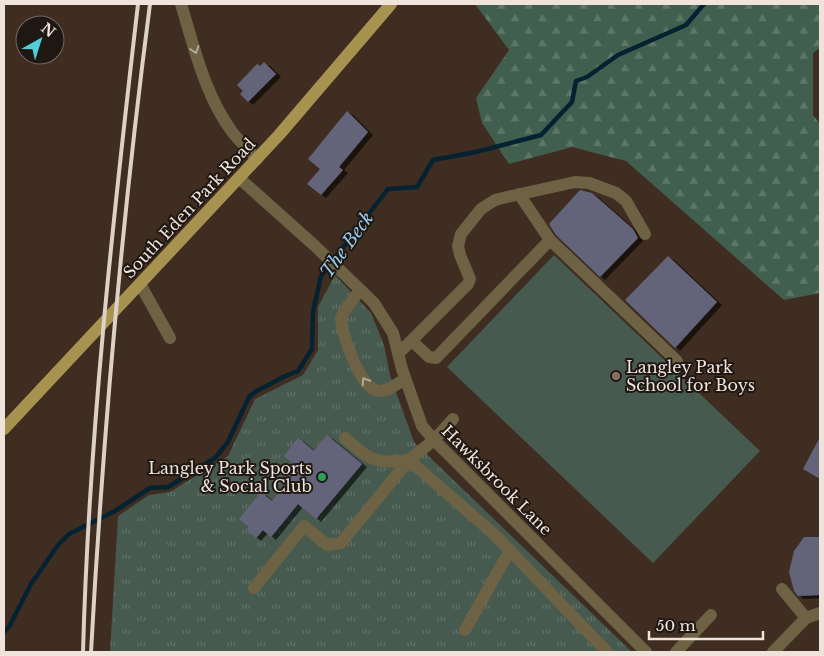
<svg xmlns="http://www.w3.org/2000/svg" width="824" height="656" font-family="'Libre Baskerville',serif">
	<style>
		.grass { fill: #475a4f }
		.forest { fill: url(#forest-firs) }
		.park { fill: url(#park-tufts) }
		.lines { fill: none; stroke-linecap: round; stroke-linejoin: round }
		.stream { stroke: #052232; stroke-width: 4.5 }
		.building { fill: #64647a; filter: url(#shadow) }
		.minor { stroke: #6d6243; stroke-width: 12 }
		.major { stroke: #a89250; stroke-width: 12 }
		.rail { stroke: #dcd0c7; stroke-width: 4 }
		.oneway { stroke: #b4a997 }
		.education-dot { fill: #8d6e63; stroke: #1f1711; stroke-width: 2 }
		.leisure-dot { fill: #2e9e5b; stroke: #1f1711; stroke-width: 2 }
		.labels { text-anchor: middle; stroke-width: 4; stroke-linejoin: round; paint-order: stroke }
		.street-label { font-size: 16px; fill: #efe3db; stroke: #1f1711 }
		.poi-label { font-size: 16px; fill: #efe3db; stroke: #1f1711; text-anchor: start }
		.water-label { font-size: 18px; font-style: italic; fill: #93caee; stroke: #1f1711 }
	</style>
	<defs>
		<pattern id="forest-firs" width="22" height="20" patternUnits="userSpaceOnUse" patternTransform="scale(1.25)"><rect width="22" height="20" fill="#415f4e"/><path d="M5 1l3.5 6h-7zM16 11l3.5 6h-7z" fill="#5d7667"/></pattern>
		<pattern id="park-tufts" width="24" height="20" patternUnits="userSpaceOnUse" patternTransform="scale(1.25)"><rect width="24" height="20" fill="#475a4f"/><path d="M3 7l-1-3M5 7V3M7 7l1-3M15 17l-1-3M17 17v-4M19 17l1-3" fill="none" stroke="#627268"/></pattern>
		<filter id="shadow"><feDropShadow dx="5" dy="3" stdDeviation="0" flood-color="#0009"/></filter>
	</defs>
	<rect width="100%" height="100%" fill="#3e2d20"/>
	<path class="grass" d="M 554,255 L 760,451 L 653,563 L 447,367 Z"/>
	<path class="forest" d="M 475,4 L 820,4 L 820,48 L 813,53 L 813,115 L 820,124 L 820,293 L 784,300 L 626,161 L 572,147 L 509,164 L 482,123 L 476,98 L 509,50 Z"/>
	<path class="park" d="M 335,275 L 371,313 L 384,345 L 390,375 L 414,442 L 632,652 L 110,652 L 118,516 L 149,495 L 170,492 L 228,456 L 255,399 L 303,375 L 318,350 L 318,307 Z"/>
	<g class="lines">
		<path class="stream" d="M 4,632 L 9,627 L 31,584 L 58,545 L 69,534 L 115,511 L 150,488 L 168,487 L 215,458 L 228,442 L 249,397 L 255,392 L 283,377 L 298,371 L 312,349 L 313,312 L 321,276 L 388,189 L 417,187 L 433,160 L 476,152 L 541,135 L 572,102 L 576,81 L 587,77 L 618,55 L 686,25 L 704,4"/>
	</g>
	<path class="building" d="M 264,62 L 276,74 L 248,102 L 240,94 L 243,91 L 237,85 L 257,64 L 260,66 Z
		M 347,111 L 368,132 L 339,167 L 343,170 L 321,195 L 307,184 L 320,169 L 308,159 Z
		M 580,190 L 592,193 L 633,229 L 638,238 L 600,277 L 556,235 L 549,224 Z
		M 668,256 L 717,302 L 675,348 L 625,300 Z
		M 327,435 L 362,464 L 316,519 L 298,504 L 271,537 L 263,530 L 256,538 L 247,530 L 249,527 L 239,519 L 261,492 L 272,501 L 299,468 L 284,456 L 298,438 L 314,451 Z
		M 820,437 L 820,479 L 803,469 Z
		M 804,537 L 820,537 L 820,595 L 798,596 L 794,591 L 789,572 L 794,551 Z"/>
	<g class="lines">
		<path class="minor" d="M 181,4 C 194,47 205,96 233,133 C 240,142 249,150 257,159
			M 239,178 L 315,246 L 374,303 L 393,333 L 402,369 L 422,426 L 434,440 L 646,652
			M 519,194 L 550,240 L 677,361
			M 140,284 L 170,338
			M 360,290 L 345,310 L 341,318 C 342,335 361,392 380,391 C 389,391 398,383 405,379
			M 412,341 L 429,357 L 436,358 L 550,240
			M 398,354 L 468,284 L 470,279 L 460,255 L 458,246 L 461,234 L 481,209 L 495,200 L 507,197 L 575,182 L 589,183 L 616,193 L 626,201 L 645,234
			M 345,438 C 371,461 375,464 409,460 L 495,535 L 607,652
			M 254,588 L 304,526 L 327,545 L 341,543 L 409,460 L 434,440 L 453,419
			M 782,589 L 806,618
			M 465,630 L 510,550
			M 676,652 L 711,615
			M 773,652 L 806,618 L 820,613"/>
		<path class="major" d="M 4,429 L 279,135 L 391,4"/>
		<path class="rail" d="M 83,652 C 89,435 113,219 138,4
			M 91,652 C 103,435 122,219 150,4"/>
	</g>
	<defs><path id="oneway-chevron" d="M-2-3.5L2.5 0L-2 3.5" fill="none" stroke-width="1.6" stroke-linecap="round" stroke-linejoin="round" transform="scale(1.25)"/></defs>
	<g class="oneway">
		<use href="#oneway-chevron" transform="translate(195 50) rotate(72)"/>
		<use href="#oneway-chevron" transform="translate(365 381) rotate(-122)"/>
	</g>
	<circle class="education-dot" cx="616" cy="376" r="5"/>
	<circle class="leisure-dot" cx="322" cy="477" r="5"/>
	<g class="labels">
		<g class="street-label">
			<text transform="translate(189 208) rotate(-47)" y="6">South Eden Park Road</text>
			<text transform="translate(497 480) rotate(45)" y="6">Hawksbrook Lane</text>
		</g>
		<g class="poi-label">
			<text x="626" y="373">Langley Park<tspan x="626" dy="18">School for Boys</tspan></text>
			<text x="312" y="474" text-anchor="end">Langley Park Sports<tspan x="312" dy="18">&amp; Social Club</tspan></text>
		</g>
		<g class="water-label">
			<text transform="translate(347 245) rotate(-54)" y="6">The Beck</text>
		</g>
	</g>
	<rect width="824" height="656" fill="none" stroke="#efe3db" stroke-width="10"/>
	<g transform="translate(40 40) rotate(39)"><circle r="24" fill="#1f1711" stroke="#726962"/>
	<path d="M0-4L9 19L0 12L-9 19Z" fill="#52ccd6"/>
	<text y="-8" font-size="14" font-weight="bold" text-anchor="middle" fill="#efe3db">N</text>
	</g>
	<path d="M649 631v8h114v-8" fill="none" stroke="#efe3db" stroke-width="2.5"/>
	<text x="656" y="631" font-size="15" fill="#efe3db" stroke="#1f1711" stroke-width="4" paint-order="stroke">50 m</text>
</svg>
